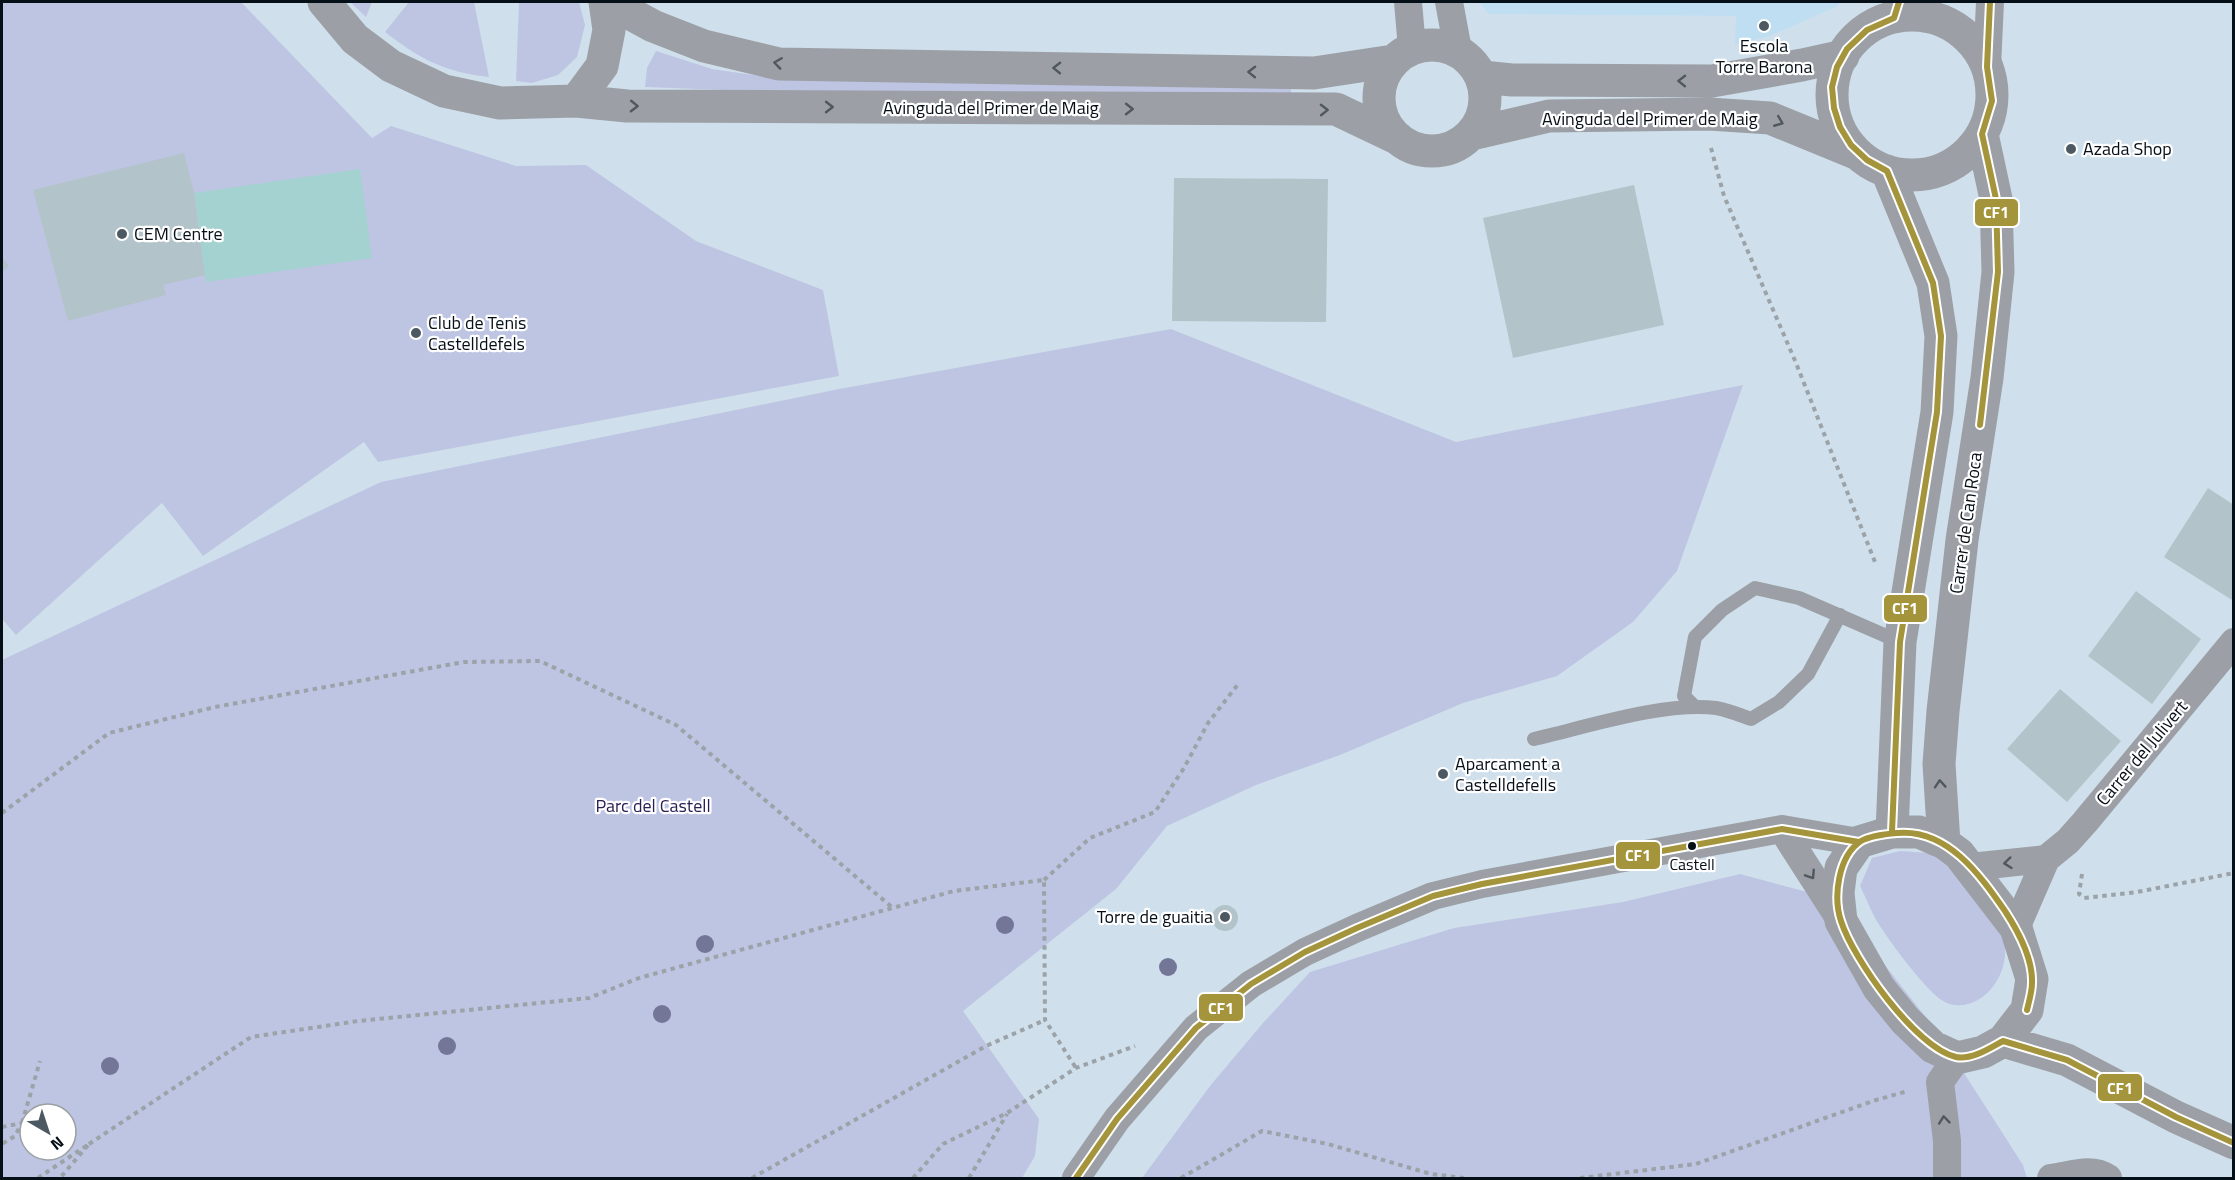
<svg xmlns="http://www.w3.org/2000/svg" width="2235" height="1180" font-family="'Titillium Web',sans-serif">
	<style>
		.built { fill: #c0def2 }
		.green { fill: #bec5e2; fill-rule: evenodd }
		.water { fill: #a4d2d1 }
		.building { fill: #b3c3ca }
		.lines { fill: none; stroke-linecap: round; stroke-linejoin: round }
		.path { stroke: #9ba2a8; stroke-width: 4; stroke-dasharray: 4.5 4.5; stroke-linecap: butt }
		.service { stroke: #9ca0a6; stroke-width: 14 }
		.minor { stroke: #9ca0a6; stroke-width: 28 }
		.tertiary { stroke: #9ca0a6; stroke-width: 33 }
		.bus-1-casing { stroke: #fff; stroke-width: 10 }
		.bus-1 { stroke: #a4943b; stroke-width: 6 }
		.tree { fill: #747698 }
		.oneway { stroke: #50585e }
		.poi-dot { fill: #4c5862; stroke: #fff; stroke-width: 2 }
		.bus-dot { fill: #050f17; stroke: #fff; stroke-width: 2 }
		.labels { text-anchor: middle; stroke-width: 4.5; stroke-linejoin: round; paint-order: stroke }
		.bus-label { font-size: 16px; fill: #050f17; stroke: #fff }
		.poi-label { font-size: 18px; fill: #050f17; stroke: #fff; text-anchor: start }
		.street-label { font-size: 18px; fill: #050f17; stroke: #fff }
		.park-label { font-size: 18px; fill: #292054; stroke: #fff }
		.line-badge { stroke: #fff; stroke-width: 2 }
		.badge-label { font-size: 16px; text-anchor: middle; font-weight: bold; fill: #fff }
	</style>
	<rect width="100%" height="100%" fill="#cfe0ec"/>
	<path class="built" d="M 1479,2 L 1841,2 L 1836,7 L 1770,36 L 1735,45 L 1736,16 L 1489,14 Z"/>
	<path class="green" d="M 2,2 L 241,2 L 372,138 L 391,126 L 516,166 L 586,165 L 696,241 L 823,290 L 839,376 L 378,462 L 364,442 L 203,556 L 162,503 L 16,635 L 2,619 Z
		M 350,2 L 372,2 L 366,17 Z
		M 409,2 L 474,2 L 489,77 C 444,72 420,59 385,32 Z
		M 519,2 L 579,2 L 585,25 L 577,57 L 558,75 L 532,83 L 516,81 Z
		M 656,51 L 712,69 L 782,79 L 1291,88 L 1291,98 L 808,93 L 645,87 L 647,68 Z
		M 1171,329 L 1456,442 L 1743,385 L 1677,571 L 1633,622 L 1557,676 L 1463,703 L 1340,755 L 1256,785 L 1167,826 L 1116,889 L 963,1011 L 1039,1119 L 1035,1156 L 1022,1178 L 2,1178 L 2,660 L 381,482 L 839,389 ZM 30,1114 L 66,1114 L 66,1150 L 30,1150 Z
		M 1900,851 L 1929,853 L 1953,870 L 2003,936 C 2008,954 2004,973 1992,988 C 1981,1002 1960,1011 1943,1001 C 1925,990 1884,935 1874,916 C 1869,906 1865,896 1860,886 L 1872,858 Z
		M 1740,874 L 1833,899 L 1939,1034 L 2023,1165 L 2027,1178 L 1142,1178 L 1210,1086 L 1263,1023 L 1310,972 L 1454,928 L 1623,902 Z"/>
	<path class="water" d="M 360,169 L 372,258 L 206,282 L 194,193 Z"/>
	<path class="building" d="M 184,153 L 194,193 L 205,275 L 163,285 L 166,295 L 68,321 L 33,190 Z
		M 1174,178 L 1328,179 L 1326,322 L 1172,321 Z
		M 1634,185 L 1664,325 L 1513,358 L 1483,218 Z
		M 2,257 L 9,266 L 2,272 Z
		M 2208,488 L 2234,505 L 2232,600 L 2164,557 Z
		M 2136,591 L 2201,639 L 2152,704 L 2088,656 Z
		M 2060,689 L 2121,741 L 2067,802 L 2007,749 Z
		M1212 918a13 13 0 1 1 26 0a13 13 0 1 1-26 0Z"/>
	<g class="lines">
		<path class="path" d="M 1711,148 L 1724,196 L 1796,363 L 1875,562
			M 2,813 L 109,733 L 215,707 L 464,662 L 540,661 L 676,725 L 893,908
			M 2082,874 L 2079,894 L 2084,898 L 2137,892 L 2234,873
			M 1044,880 L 1090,838 L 1155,812 L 1184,768 L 1208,723 L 1239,683
			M 22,1123 L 40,1061
			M 2,1127 L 22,1123 L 15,1136 L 2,1144
			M 89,1144 L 251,1037 L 358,1021 L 589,998 L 639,978 L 954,891 L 1044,880 L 1045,1020 L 1076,1068
			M 38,1178 L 89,1144 L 60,1178
			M 752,1178 L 986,1046 L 1045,1020
			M 913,1178 L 943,1144 L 1007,1113 L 1076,1068 L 1135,1046
			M 969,1178 L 1007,1114
			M 1181,1178 L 1262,1131 L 1328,1144 L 1431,1174 L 1464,1178
			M 1580,1178 L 1696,1164 L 1876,1100 L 1908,1091"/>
		<path class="service" d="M 1695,707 L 1684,696 L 1695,637 L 1722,610 L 1755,588 L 1799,598 L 1900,642
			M 1534,739 C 1587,727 1662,702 1716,708 C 1728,710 1740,715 1751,719 L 1779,702 L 1808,674 L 1840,615"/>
		<path class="minor" d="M 1408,2 L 1412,48
			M 1449,2 L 1458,50
			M 1894,18 L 1899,2
			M 1987,67 L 1990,2
			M 1782,829 L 1841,921
			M 1970,867 L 2046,859
			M 2016,928 L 2046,859 L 2068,841 L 2085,822 L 2234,642
			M 1076,1178 L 1117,1119 L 1196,1028 L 1251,984 L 1305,952 L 1357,928 L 1433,896 L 1482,884 L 1782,829 L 1859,842
			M 1947,1178 L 1947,1141 L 1940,1082 L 1957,1058
			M 2051,1178 C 2069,1176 2091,1166 2108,1178"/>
		<path class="tertiary" d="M 324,2 L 355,39 L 391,66 L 444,91 L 500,103 L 576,101 L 627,106 L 1336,109 L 1399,139
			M 609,2 L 653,26 L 704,46 L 779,64 L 1314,73 L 1393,61
			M1832 95a80 80 0 1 1 160 0a80 80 0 1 1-160 0Z
			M1379 98a53 53 0 1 1 106 0a53 53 0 1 1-106 0Z
			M 1482,77 L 1512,80 L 1712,81 L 1802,65 L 1843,56
			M 576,101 L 602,66 L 609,30 L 605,2
			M 1472,134 L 1549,116 L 1709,114 L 1770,118 L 1858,154
			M 1887,171 L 1933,283 L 1941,336 L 1937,412 L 1900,642 L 1892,832
			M 1892,832 L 1919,832 L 1944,843 L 1959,854 L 2016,928 L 2032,979 L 2027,1010 L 2003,1041 L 1983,1052 L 1957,1058 L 1933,1047 L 1905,1020 L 1879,988 L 1841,921 L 1838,893 L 1841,868 L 1859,842 Z
			M 1944,843 L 1939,764 L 1943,711 L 1962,540 L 1987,378 L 1998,272 L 1996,199 L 1982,134
			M 2003,1041 L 2067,1060 L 2176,1117 L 2234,1143"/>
		<defs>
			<path id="bus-1" d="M 1980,425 L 1998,272 L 1996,199 L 1982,134 L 1992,101 L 1987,67 L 1990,2
				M 1892,832 L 1900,642 L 1937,412 L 1941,336 L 1933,283 L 1887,171 L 1867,160 L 1851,145 L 1840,127 L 1834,108 L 1832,87 L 1837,67 L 1847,49 L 1867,30 L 1894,18 L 1899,2
				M 2003,1041 C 1990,1048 1972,1060 1956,1057 C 1916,1048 1853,959 1841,921 C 1833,897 1838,856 1861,841 C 1870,836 1886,834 1897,833 C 1947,828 1980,875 2005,911 C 2018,931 2033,959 2032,983 C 2032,992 2029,1001 2027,1010
				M 2003,1041 L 2067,1060 L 2176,1117 L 2234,1143
				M 1076,1178 L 1117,1119 L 1196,1028 L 1251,984 L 1305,952 L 1357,928 L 1433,896 L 1482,884 L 1782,829 L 1859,842"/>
		</defs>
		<use href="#bus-1" class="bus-1-casing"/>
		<use href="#bus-1" class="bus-1"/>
	</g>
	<g class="tree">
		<circle cx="1005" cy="925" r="9"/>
		<circle cx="705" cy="944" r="9"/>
		<circle cx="1168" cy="967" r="9"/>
		<circle cx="662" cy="1014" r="9"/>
		<circle cx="447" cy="1046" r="9"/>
		<circle cx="110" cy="1066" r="9"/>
	</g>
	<defs><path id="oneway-chevron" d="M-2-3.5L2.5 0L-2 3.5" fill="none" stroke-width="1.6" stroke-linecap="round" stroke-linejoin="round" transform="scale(1.5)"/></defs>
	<g class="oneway">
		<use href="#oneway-chevron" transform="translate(778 63) rotate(-172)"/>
		<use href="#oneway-chevron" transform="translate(1057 68) rotate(-179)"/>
		<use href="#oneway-chevron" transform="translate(1252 72) rotate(-179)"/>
		<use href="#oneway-chevron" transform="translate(1682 81) rotate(-179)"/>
		<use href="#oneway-chevron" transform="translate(634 106) rotate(1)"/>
		<use href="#oneway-chevron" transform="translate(829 107)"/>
		<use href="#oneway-chevron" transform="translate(1129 109)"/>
		<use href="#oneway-chevron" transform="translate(1324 110) rotate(-1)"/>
		<use href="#oneway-chevron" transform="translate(1779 122) rotate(22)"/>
		<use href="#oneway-chevron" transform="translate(1940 784) rotate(-94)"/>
		<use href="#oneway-chevron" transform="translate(2008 863) rotate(174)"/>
		<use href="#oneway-chevron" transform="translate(1811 875) rotate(57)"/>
		<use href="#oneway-chevron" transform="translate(1944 1120) rotate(-96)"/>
	</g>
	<g class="poi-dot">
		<circle cx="1764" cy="26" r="6"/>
		<circle cx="2071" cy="149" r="6"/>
		<circle cx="122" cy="234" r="6"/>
		<circle cx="416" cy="333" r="6"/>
		<circle cx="1443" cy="774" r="6"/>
		<circle cx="1225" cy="917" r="6"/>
	</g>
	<circle class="bus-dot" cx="1692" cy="846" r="5"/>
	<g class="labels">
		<g class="bus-label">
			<text x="1692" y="870">Castell</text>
		</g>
		<g class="poi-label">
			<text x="1764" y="52" text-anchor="middle">Escola<tspan x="1764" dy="21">Torre Barona</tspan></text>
			<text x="2083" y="155">Azada Shop</text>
			<text x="134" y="240">CEM Centre</text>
			<text x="428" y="329">Club de Tenis<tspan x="428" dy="21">Castelldefels</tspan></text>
			<text x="1455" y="770">Aparcament a<tspan x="1455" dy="21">Castelldefells</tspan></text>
			<text x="1213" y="923" text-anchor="end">Torre de guaitia</text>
		</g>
		<g class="street-label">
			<text x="991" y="114">Avinguda del Primer de Maig</text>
			<text x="1650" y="125">Avinguda del Primer de Maig</text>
			<text transform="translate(1966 523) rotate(-82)" y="6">Carrer de Can Roca</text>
			<text transform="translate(2142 753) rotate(-50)" y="6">Carrer del Julivert</text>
		</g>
		<g class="park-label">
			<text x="653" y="812">Parc del Castell</text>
		</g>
	</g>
	<g class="line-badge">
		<rect x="1974" y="198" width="45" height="29" rx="6" fill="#a4943b"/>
		<rect x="1883" y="594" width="45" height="29" rx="6" fill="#a4943b"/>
		<rect x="1615" y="841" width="46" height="29" rx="6" fill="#a4943b"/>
		<rect x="1198" y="993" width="46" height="29" rx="6" fill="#a4943b"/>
		<rect x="2097" y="1073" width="46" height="29" rx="6" fill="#a4943b"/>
	</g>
	<g class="badge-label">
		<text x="1996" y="218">CF1</text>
		<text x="1905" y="614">CF1</text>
		<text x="1638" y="861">CF1</text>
		<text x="1221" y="1014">CF1</text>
		<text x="2120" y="1094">CF1</text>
	</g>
	<rect width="2235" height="1180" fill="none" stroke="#050f17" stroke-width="6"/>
	<g transform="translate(48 1132) rotate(141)"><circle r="28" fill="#ffffff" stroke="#9b9fa2" stroke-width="1.5"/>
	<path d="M0-4.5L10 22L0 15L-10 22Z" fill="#4c5862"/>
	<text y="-9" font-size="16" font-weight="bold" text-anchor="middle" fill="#050f17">N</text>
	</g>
</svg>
